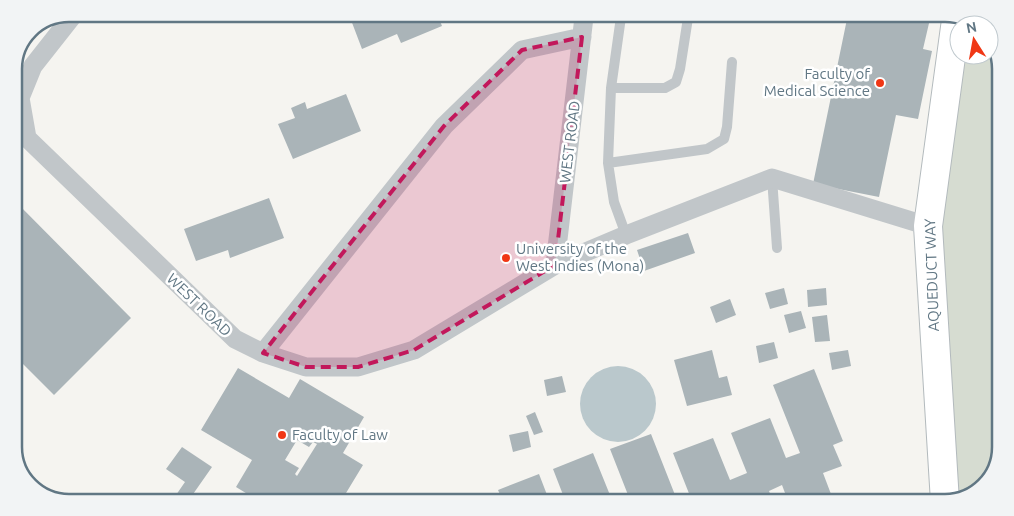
<svg xmlns="http://www.w3.org/2000/svg" width="1014" height="516" font-family="Ubuntu,sans-serif">
	<style>
		.green { fill: #d6dcd1 }
		.water { fill: #bac8cc }
		.building { fill: #aab4b8; fill-rule: evenodd }
		.lines { fill: none; stroke-linecap: round; stroke-linejoin: round }
		.secondary-casing { stroke: #b3babd; stroke-width: 30 }
		.lane { stroke: #c1c6c9; stroke-width: 10 }
		.street { stroke: #c1c6c9; stroke-width: 19 }
		.secondary { stroke: #fff; stroke-width: 28 }
		.marked { fill: #c2185b; fill-opacity: 0.2; stroke: #c2185b; stroke-width: 4; stroke-dasharray: 10 6; stroke-linejoin: round }
		.poi-dot { fill: #f03715; stroke: #fff; stroke-width: 2 }
		.labels { text-anchor: middle; stroke-width: 5; stroke-linejoin: round; paint-order: stroke }
		.poi-label { font-size: 15px; fill: #617784; stroke: #fff; text-anchor: start }
		.street-label { font-size: 15px; fill: #617784; stroke: #fff }
		.rim { fill: none; stroke: #617784; stroke-width: 2.5 }
	</style>
	<rect width="100%" height="100%" fill="#f5f4f0"/>
	<path class="green" d="M 989,37 L 1000,66 L 994,471 L 973,495 L 951,500 L 938,203 L 959,55 L 989,55 Z"/>
	<path class="water" d="M580 404a38 38 0 1 1 76 0a38 38 0 1 1-76 0Z"/>
	<path class="building" d="M 362,16 L 438,16 L 442,26 L 401,43 L 397,34 L 362,49 L 351,20 Z
		M 847,19 L 930,19 L 923,49 L 932,51 L 918,119 L 896,115 L 879,197 L 813,184 Z
		M 346,94 L 361,131 L 293,159 L 278,124 L 295,118 L 291,108 L 305,102 L 307,109 Z
		M 269,198 L 284,238 L 230,258 L 228,250 L 196,261 L 184,229 Z
		M 14,200 L 131,318 L 54,395 L 14,355 Z
		M 688,233 L 695,253 L 644,271 L 637,250 Z
		M 784,288 L 788,304 L 770,309 L 765,293 Z
		M 826,288 L 827,305 L 808,307 L 807,290 Z
		M 730,299 L 736,315 L 716,323 L 710,307 Z
		M 801,311 L 806,328 L 789,333 L 784,315 Z
		M 827,315 L 830,341 L 815,342 L 812,317 Z
		M 774,342 L 778,358 L 759,363 L 756,346 Z
		M 712,350 L 719,378 L 727,376 L 732,395 L 687,406 L 674,360 Z
		M 848,350 L 851,366 L 832,370 L 829,353 Z
		M 238,368 L 289,398 L 300,379 L 364,417 L 343,453 L 363,465 L 343,498 L 328,498 L 320,494 L 318,498 L 254,498 L 236,487 L 252,460 L 201,430 ZM 297,440 L 309,447 L 313,442 L 317,444 L 297,476 L 295,474 L 299,468 L 285,460 Z
		M 814,369 L 843,441 L 833,445 L 842,466 L 823,473 L 834,502 L 788,501 L 782,485 L 769,491 L 773,501 L 679,501 L 690,496 L 673,453 L 713,438 L 730,480 L 747,473 L 731,433 L 770,418 L 786,458 L 800,453 L 773,385 Z
		M 562,376 L 566,392 L 547,396 L 544,380 Z
		M 535,412 L 543,432 L 534,435 L 526,416 Z
		M 528,431 L 531,447 L 513,452 L 509,435 Z
		M 651,434 L 677,500 L 630,500 L 610,449 Z
		M 182,447 L 212,467 L 191,497 L 180,497 L 176,495 L 185,482 L 166,469 Z
		M 593,453 L 612,500 L 565,500 L 553,469 Z
		M 539,474 L 549,500 L 502,499 L 498,490 Z"/>
	<g class="lines">
		<defs>
			<path id="secondary" d="M 945,502 L 928,226 L 956,20"/>
		</defs>
		<use href="#secondary" class="secondary-casing"/>
		<path class="lane" d="M 621,17 L 611,88 L 608,163 L 614,202 L 626,235
			M 611,88 L 665,88 L 676,82 L 680,69 L 688,18
			M 608,163 L 707,149 L 724,139 L 727,127 L 732,62
			M 772,178 L 777,248"/>
		<path class="street" d="M 74,14 L 33,66 L 20,98 L 27,138 L 235,339 L 263,353 L 306,367 L 358,367 L 414,350 L 555,265 L 626,235 L 772,178 L 928,226
			M 555,265 L 584,17
			M 263,353 L 444,126 L 522,50 L 582,37"/>
		<use href="#secondary" class="secondary"/>
	</g>
	<path class="marked" d="M 582,37 L 555,265 L 414,350 L 358,367 L 306,367 L 263,353 L 444,126 L 522,50 Z"/>
	<g class="poi-dot">
		<circle cx="880" cy="83" r="5"/>
		<circle cx="506" cy="258" r="5"/>
		<circle cx="282" cy="435" r="5"/>
	</g>
	<g class="labels">
		<g class="poi-label">
			<text x="870" y="79" text-anchor="end">Faculty of<tspan x="870" dy="17">Medical Science</tspan></text>
			<text x="516" y="254">University of the<tspan x="516" dy="17">West Indies (Mona)</tspan></text>
			<text x="292" y="440">Faculty of Law</text>
		</g>
		<g class="street-label">
			<text transform="translate(570 142) rotate(-83)" y="5">WEST ROAD</text>
			<text transform="translate(932 275) rotate(-92)" y="5">AQUEDUCT WAY</text>
			<text transform="translate(199 305) rotate(44)" y="5">WEST ROAD</text>
		</g>
	</g>
	<path d="M0 0H1014V516H0ZM69 22H945A47 47 0 0 1 992 69V447A47 47 0 0 1 945 494H69A47 47 0 0 1 22 447V69A47 47 0 0 1 69 22Z" fill="#f2f4f5" fill-rule="evenodd"/>
	<path class="rim" d="M69 22H945A47 47 0 0 1 992 69V447A47 47 0 0 1 945 494H69A47 47 0 0 1 22 447V69A47 47 0 0 1 69 22Z"/>
	<g transform="translate(974 40) rotate(349)"><circle r="24" fill="#ffffff" stroke="#c0c9ce"/>
	<path d="M0-4L9 19L0 12L-9 19Z" fill="#f03715"/>
	<text y="-8" font-size="14" font-weight="bold" text-anchor="middle" fill="#617784">N</text>
	</g>
</svg>
